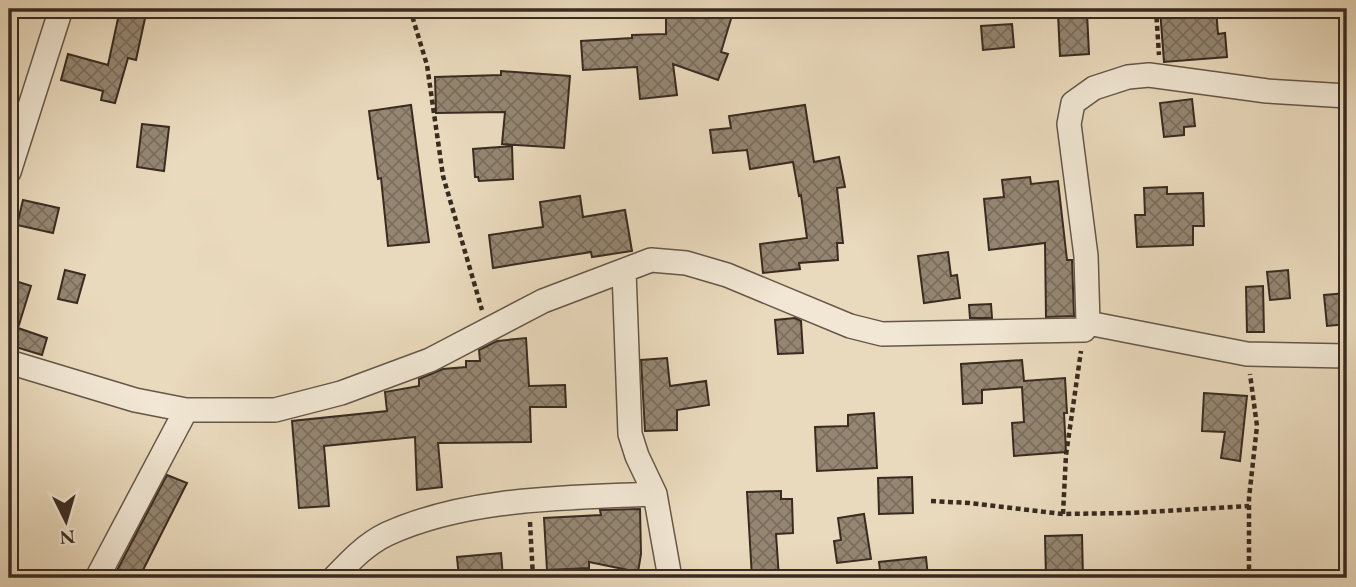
<svg xmlns="http://www.w3.org/2000/svg" width="1356" height="587" font-family="'EB Garamond',serif">
	<style>
		.building { fill: url(#building-cross-hatch); stroke: #392b21; stroke-width: 2 }
		.lines { fill: none; stroke-linecap: round; stroke-linejoin: round }
		.minor-casing { stroke: #655748; stroke-width: 26 }
		.path { stroke: #392b21; stroke-width: 4.5; stroke-dasharray: 5 3.5; stroke-linecap: butt }
		.minor { stroke: #f1e7d4; stroke-width: 23 }
	</style>
	<defs>
		<pattern id="building-cross-hatch" width="8" height="8" patternUnits="userSpaceOnUse" patternTransform="scale(1.75)"><rect width="8" height="8" fill="#958672"/><path d="M0 0l8 8M0 8l8-8" fill="none" stroke="#7b6e5d"/></pattern>
	</defs>
	<rect width="100%" height="100%" fill="#eadabd"/>
	<filter id="stains"><feTurbulence type="fractalNoise" baseFrequency=".00286" numOctaves="4"/><feColorMatrix values="0 0 0 0 .2 0 0 0 0 .09 0 0 0 0 .02 0 0 0 .5 -.17"/></filter>
	<radialGradient id="worn" r=".72"><stop offset=".6" stop-color="#630" stop-opacity="0"/><stop offset="1" stop-color="#630" stop-opacity=".3"/></radialGradient>
	<path class="building" d="M 120,9 L 147,9 L 136,60 L 128,58 L 115,103 L 101,100 L 103,91 L 61,80 L 68,54 L 108,65 Z
		M 700,9 L 734,9 L 721,52 L 728,54 L 718,80 L 673,64 L 677,95 L 640,99 L 637,67 L 583,70 L 581,41 L 632,38 L 632,35 L 666,34 L 666,13 L 699,12 Z
		M 1160,9 L 1216,9 L 1218,34 L 1225,33 L 1227,57 L 1164,62 Z
		M 1087,13 L 1089,54 L 1060,56 L 1058,14 Z
		M 1012,24 L 1014,47 L 983,50 L 981,26 Z
		M 501,71 L 570,76 L 564,148 L 502,144 L 505,112 L 436,113 L 435,77 L 501,75 Z
		M 1192,99 L 1195,126 L 1184,127 L 1184,135 L 1164,137 L 1160,103 Z
		M 411,105 L 429,242 L 388,246 L 381,178 L 378,179 L 369,111 Z
		M 805,105 L 814,162 L 839,157 L 845,187 L 837,188 L 843,243 L 837,243 L 838,260 L 799,263 L 800,269 L 763,273 L 760,244 L 807,238 L 801,195 L 799,196 L 793,162 L 750,169 L 747,150 L 713,153 L 710,130 L 731,128 L 729,116 Z
		M 142,124 L 169,127 L 164,171 L 137,167 Z
		M 512,146 L 513,179 L 479,181 L 478,177 L 475,177 L 473,149 Z
		M 1030,177 L 1031,184 L 1058,181 L 1067,260 L 1072,260 L 1074,316 L 1046,317 L 1045,243 L 989,250 L 984,199 L 1004,197 L 1002,180 Z
		M 1167,187 L 1167,194 L 1203,193 L 1204,226 L 1193,226 L 1193,245 L 1137,247 L 1135,215 L 1145,215 L 1144,188 Z
		M 580,196 L 583,217 L 625,210 L 632,251 L 592,257 L 591,252 L 493,268 L 489,235 L 543,227 L 540,202 Z
		M 23,200 L 59,208 L 53,233 L 17,225 Z
		M 948,252 L 951,276 L 957,275 L 960,298 L 924,303 L 918,256 Z
		M 65,270 L 85,275 L 77,303 L 58,299 Z
		M 1288,270 L 1290,298 L 1270,300 L 1267,272 Z
		M 9,279 L 31,286 L 18,328 L 47,338 L 42,355 L 9,345 Z
		M 1263,286 L 1264,332 L 1247,332 L 1246,287 Z
		M 1347,293 L 1347,324 L 1327,326 L 1324,295 Z
		M 991,304 L 992,318 L 970,318 L 969,305 Z
		M 795,318 L 801,321 L 803,353 L 778,354 L 775,320 Z
		M 526,338 L 529,386 L 565,385 L 566,407 L 530,407 L 531,442 L 438,443 L 442,487 L 417,490 L 415,437 L 324,446 L 329,506 L 299,508 L 292,421 L 387,411 L 385,392 L 419,386 L 419,379 L 443,369 L 466,367 L 466,361 L 480,361 L 479,350 L 497,341 Z
		M 667,358 L 670,386 L 706,381 L 709,405 L 677,410 L 677,430 L 645,431 L 641,360 Z
		M 1022,360 L 1024,381 L 1065,378 L 1067,413 L 1064,413 L 1066,452 L 1014,456 L 1012,423 L 1024,422 L 1022,387 L 982,390 L 982,403 L 963,404 L 961,364 Z
		M 1204,393 L 1247,396 L 1240,461 L 1221,458 L 1225,432 L 1202,431 Z
		M 874,413 L 877,468 L 817,471 L 815,427 L 848,426 L 848,415 Z
		M 167,475 L 187,483 L 139,578 L 113,578 Z
		M 912,477 L 913,513 L 879,514 L 878,478 Z
		M 781,491 L 781,499 L 792,499 L 793,533 L 776,534 L 779,578 L 752,578 L 747,492 Z
		M 640,509 L 641,554 L 638,572 L 589,562 L 589,568 L 547,570 L 544,518 L 601,515 L 600,510 Z
		M 864,514 L 871,559 L 837,563 L 834,541 L 841,540 L 838,518 Z
		M 1082,535 L 1083,578 L 1046,578 L 1045,536 Z
		M 501,553 L 503,578 L 459,578 L 457,557 Z
		M 926,557 L 928,577 L 881,578 L 879,562 Z"/>
	<g class="lines">
		<defs>
			<path id="minor" d="M 9,172 L 61,9
				M 624,271 L 630,434 L 637,456 L 655,494 L 670,578
				M 1088,323 L 1086,256 L 1069,124 L 1073,103 L 1094,88 L 1128,77 L 1149,75 L 1267,91 L 1347,96
				M 9,362 L 135,400 L 186,410 L 275,410 L 341,393 L 430,360 L 543,301 L 651,260 L 686,263 L 727,275 L 850,326 L 882,334 L 1084,330 L 1088,323 L 1247,354 L 1347,356
				M 97,578 L 186,410
				M 334,578 C 350,561 366,544 387,534 C 468,497 568,498 655,494"/>
		</defs>
		<use href="#minor" class="minor-casing"/>
		<path class="path" d="M 410,9 L 427,65 L 443,176 L 482,310
			M 1156,9 L 1159,55
			M 931,501 L 969,503 L 1063,514 L 1129,513 L 1249,506
			M 1063,514 L 1066,455 L 1081,351
			M 530,522 L 533,578
			M 934,578 L 935,578
			M 1249,578 L 1249,498 L 1257,426 L 1250,374"/>
		<use href="#minor" class="minor"/>
	</g>
	<rect width="1356" height="587" fill="none" stroke="#eadabd" stroke-width="35"/>
	<rect x="10" y="10" width="1335" height="566" fill="none" stroke="#392b21" stroke-width="3.5"/>
	<rect x="18" y="18" width="1321" height="552" fill="none" stroke="#392b21" stroke-width="2"/>
	<g transform="translate(66 521) rotate(175)" stroke="#f1e7d4" stroke-width="5" paint-order="stroke">
	<path d="M0-5L12 26L0 18L-12 26Z" fill="#392b21"/>
	<text y="-10" font-size="19" font-weight="bold" text-anchor="middle" fill="#392b21">N</text>
	</g>
	<rect width="100%" height="100%" filter="url(#stains)"/>
	<rect width="100%" height="100%" fill="url(#worn)"/>
</svg>
